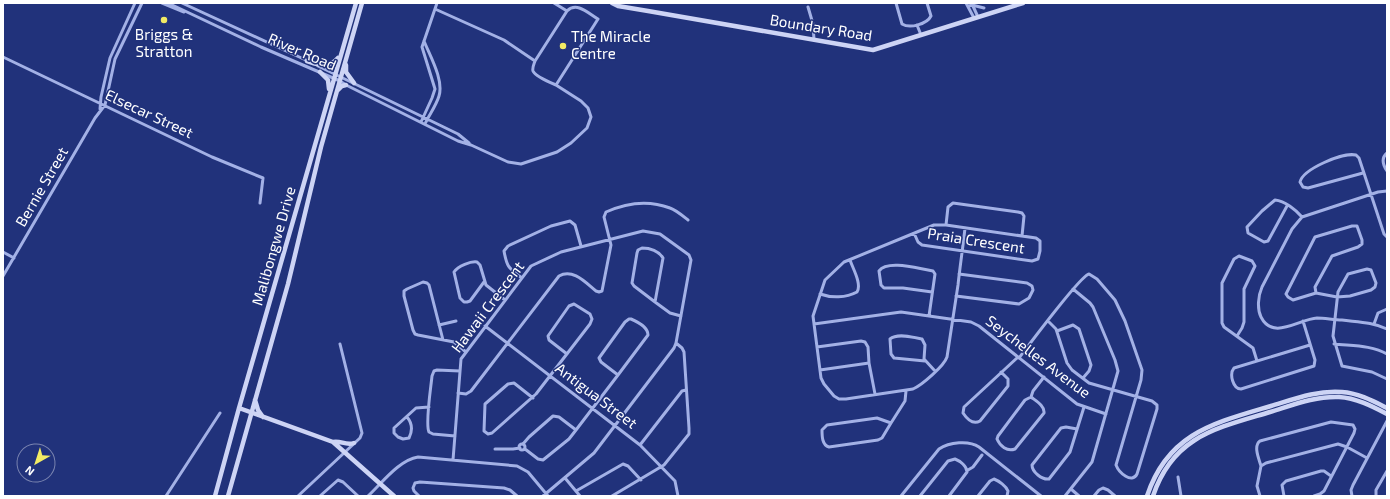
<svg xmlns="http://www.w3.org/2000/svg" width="1390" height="499" font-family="'Exo 2',sans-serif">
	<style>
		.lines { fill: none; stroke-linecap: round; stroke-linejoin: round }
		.street { stroke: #a3b1e6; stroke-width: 3 }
		.secondary { stroke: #cdd4f5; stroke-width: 4.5 }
		.poi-dot { fill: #f2eb64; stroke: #21327b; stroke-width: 1.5 }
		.labels { text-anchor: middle; stroke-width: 3; stroke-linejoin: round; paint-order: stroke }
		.street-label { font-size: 15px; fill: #fff; stroke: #21327b }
		.poi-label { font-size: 15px; fill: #fff; stroke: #21327b }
	</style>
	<rect width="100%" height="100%" fill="#21327b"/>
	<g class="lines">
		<path class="street" d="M 162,3 L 184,12
			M 168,3 L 261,47 L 340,81 L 346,85 L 458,141 L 471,145 L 508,162 L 521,164 L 557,152 L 571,143 L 587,128 L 591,117 L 588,108 L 581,101 L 556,85
			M 182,3 L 308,61
			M 896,3 L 902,24 C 910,29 927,24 931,16 L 927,3
			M 966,3 L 974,18
			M 972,4 L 978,17
			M 969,6 L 972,5 L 984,8
			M 808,7 L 813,24 L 814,40
			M 435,9 L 504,40 L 535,61 C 534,64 532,68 533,71 C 535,76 551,83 556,85 L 598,19 C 589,14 577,1 567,11
			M 917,25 L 921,35
			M 424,41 C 430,56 444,80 439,96 C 436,106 429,115 425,124
			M 3,57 L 212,157 L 263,178 L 260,203
			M 535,61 L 567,11 L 554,3
			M 318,66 L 458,134 L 469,143
			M 100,109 L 101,97 L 110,58 L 135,3
			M 421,122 L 432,98 L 435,89 L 422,47 L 437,3
			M 1387,153 C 1381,158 1383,165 1387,171
			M 1363,173 L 1308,188 L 1303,187 L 1300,182 C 1303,169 1343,152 1356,155 L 1359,158 L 1384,234 L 1387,237
			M 1387,191 L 1378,192 L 1302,217 L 1292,229 L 1262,287 C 1258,296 1257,309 1261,317 C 1273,341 1299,319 1317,318 C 1325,318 1334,320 1342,320 C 1357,322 1373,322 1387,329
			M 1287,206 L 1268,241 L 1264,242 L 1248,233 L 1247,227 L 1262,211 L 1275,200 C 1285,201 1296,210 1302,217
			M 946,225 L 948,207 L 953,203 L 1018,212 L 1022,213 L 1024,216 L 1022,236
			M 914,233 L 918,242 L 922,245 L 1032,261 L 1038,259 L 1040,251 L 1040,241 L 1036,238 L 946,225 L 934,225 L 844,262 L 825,280 L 813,316 L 821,378 L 824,384 L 834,396 L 839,399 L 846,399 L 913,389 C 922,385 944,366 947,357 L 958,285 C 960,266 963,247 965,228
			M 3,252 L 14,258
			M 3,276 L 95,118 L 105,105 L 115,59 L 142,3
			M 522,278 C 509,268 507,268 504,251 L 508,246 L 551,226 L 570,221 L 575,225 L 581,246
			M 484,282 L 470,301 L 467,302 L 464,302 L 460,298 L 454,272 C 458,266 471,261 477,262 L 480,265 L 486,285 L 505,300
			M 1316,293 L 1315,287 L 1332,256 L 1358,247 L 1362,244 L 1362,240 L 1357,226 L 1352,226 L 1315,237 L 1286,294 L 1288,297 L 1293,300 L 1316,293 L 1337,297 L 1350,296 L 1371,290 L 1375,287 L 1376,283 L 1371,270 L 1367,269 L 1348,274 L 1338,292 L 1333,336 L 1342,366 L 1372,372 L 1387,379
			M 820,294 C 831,298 846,298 857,292 C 862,284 853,269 850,260
			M 956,296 L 1019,304 L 1029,298 L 1033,290 L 1032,286 L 1027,283 L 959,274
			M 655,302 L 634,286 L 632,283 L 637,253 L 638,250 L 642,248 C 650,248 659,251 663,258 L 655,302 L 670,313 L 681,316
			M 929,316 L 935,274 L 933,271 L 928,270 C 916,268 887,260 879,271 L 881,285 L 884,288 L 903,288 L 932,292
			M 1303,321 L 1315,360 L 1314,366 L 1241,389 C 1233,389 1229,374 1234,368 L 1310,345
			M 814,324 L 901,312 L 971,322 L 979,326 L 1077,404 L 1106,414
			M 1374,324 L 1378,313 L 1387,309
			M 439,325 L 456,321
			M 485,326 L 640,445 L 675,481 L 678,496
			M 1057,331 L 1073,325 L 1079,329 L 1091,365 L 1089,371 L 1083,378
			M 1237,336 L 1242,328 L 1244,322 L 1244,289 L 1255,266 L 1252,261 L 1239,256 L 1234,259 L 1222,283 L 1222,323 L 1224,327 L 1253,348 L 1257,361
			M 443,340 L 429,285 L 427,283 L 423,282 L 407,289 L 404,291 L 404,296 L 413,330 L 415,334 L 418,335 L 454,342 L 466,352
			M 1334,344 C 1351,346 1372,345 1387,354
			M 817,347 L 861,341 L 865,342 L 868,347 L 869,363 L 875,394
			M 1019,358 C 1029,345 1080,276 1089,274 L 1097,279 L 1115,300 L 1125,321 L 1142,370 L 1141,380 L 1116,465 C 1119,473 1132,484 1137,474 L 1157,409 L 1157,405 L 1152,401 L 1089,383 L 1072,370 L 1067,363 L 1056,329 L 1048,321
			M 925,361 L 894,358 L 891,354 L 890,339 C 897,333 913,337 922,339 L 925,345 L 924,359 L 935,371
			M 820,370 L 869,363
			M 1001,372 L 1008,379 L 1008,386 L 980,421 C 973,425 967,419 963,413 L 964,407 L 1018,357
			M 458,393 L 466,394 L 471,391 L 559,276 C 573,268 586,283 596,291 L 599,292 L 602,291 L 611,245 L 604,217 L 606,212 C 626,203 649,200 670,208 C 676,210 683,216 688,220
			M 1031,397 C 1036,401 1045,406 1044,413 L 1015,449 C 1007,452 1000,446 997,439 L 998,436 L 1025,400 L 1031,397 L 1033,391 L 1044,377
			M 533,398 L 514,383 L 508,384 L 485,404 L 484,431 L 488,434 L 492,433 L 536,394 L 590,324 L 592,319 L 590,314 L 574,304 L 569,306 L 548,336 L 549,340 L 567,354
			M 407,417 C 412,423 413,430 409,438 L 403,439 L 398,437 L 394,433 L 394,428 L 416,408 L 429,407
			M 891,423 L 882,438 L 878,440 L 829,447 C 822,445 822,436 822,430 L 827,425 L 877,418 L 891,423 L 905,401 L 906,391
			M 1077,429 L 1066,427 L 1061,428 L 1032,465 C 1032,472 1042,480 1049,479 L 1070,452 L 1084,407
			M 455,436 L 433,434 L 429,432 C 425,424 431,387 432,376 L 434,371 L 437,370 L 460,371
			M519 447a3 3 0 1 1 6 0a3 3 0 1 1-6 0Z
			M 523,444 L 529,437 L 553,416 L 559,417 L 576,430
			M 640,445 L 682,391 L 686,390
			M 495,449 L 513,449 L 520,448
			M 525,449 L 538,459 L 543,460 L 569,439 L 576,430 L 618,375 L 601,362 L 599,358 L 625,322 L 629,319 L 631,319 C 638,322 648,328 648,335 L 618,375
			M 453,460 L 461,359 L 531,266 L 561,252 L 643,231 L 660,234 L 689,255 L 691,260 L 676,343 L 674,348 L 594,453 L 543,496
			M 1261,466 C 1259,459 1253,446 1260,441 L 1331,422 L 1353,425 L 1355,429 L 1354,433 L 1324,491 L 1320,494 L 1314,496
			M 968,470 L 973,467 L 982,455
			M 1178,477 L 1181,496
			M 565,478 L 580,496
			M 1071,489 L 1079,496
			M 576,491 L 623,464 L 628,466 L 641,480
			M 166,496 L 220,413
			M 298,496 L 360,438 L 362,433 L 340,344
			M 320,496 L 338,480 L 343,482 L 358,496
			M 368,496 C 382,483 399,460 418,457 L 517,466 L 528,472 L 548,496
			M 419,496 L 414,491 L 413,488 L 415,483 L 420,482 L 504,488 L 510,490 L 517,496
			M 612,496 L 664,465 L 689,434 L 689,428 L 684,352 L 682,348 L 676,343
			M 901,496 L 939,449 C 949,442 969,440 979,447 L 1041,496
			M 920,496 L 948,461 L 955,459 C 960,461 967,466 967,472 L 949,496
			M 978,496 L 990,481 L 994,479 C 999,481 1006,486 1008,491 L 1007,496
			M 1065,496 L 1092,462 L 1118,371 L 1115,360 L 1093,307 L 1090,303 L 1073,289
			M 1094,496 L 1099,490 L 1103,488 L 1108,490 L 1115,496
			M 1260,496 L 1257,486 L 1261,466 L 1266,463 L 1338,444 L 1347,447 L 1367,458
			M 1284,496 L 1282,485 L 1286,481 L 1321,471 L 1324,471 L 1331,476
			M 1352,496 L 1351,490 L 1353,485 L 1387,421
			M 1376,496 L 1376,490 L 1387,471"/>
		<path class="secondary" d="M 612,3 L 618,6 L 648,11 L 873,50 L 1023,3
			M 307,61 C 319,65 329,69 338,58
			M 346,65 L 346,72 L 354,83
			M 320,72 L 328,80 L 329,89
			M 338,90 L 342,86 L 346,85
			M 255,400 L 258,410 L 263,417
			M 239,408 L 333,442 L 394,496
			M 333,442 C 340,440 346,446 354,443
			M 215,496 L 239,408 L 356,3
			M 228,496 L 288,284 L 321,147 L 362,3
			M 1147,496 C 1168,433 1214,423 1271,406 C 1294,399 1317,390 1342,392 C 1358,393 1373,401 1387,408
			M 1153,496 C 1173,436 1217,428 1270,412 C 1293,405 1315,396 1339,397 C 1356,398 1372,406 1387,414"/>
	</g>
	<g class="poi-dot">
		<circle cx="164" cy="20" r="4"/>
		<circle cx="563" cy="46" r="4"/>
	</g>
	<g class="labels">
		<g class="street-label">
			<text transform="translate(821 28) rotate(9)" y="5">Boundary Road</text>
			<text transform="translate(302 52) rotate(23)" y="5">River Road</text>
			<text transform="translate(149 114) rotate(25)" y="5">Elsecar Street</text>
			<text transform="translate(42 187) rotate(-60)" y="5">Bernie Street</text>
			<text transform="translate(976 241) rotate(9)" y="5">Praia Crescent</text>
			<text transform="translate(274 246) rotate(-74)" y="5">Malibongwe Drive</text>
			<text transform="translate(488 307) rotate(-53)" y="5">Hawaii Crescent</text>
			<text transform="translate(1038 357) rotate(37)" y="5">Seychelles Avenue</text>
			<text transform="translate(596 396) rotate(37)" y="5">Antigua Street</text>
		</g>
		<g class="poi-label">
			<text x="164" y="40">Briggs &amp;<tspan x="164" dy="17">Stratton</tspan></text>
			<text x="571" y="42" text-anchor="start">The Miracle<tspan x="571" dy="17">Centre</tspan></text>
		</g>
	</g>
	<rect width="1390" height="499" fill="none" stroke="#ffffff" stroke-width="8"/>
	<g transform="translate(36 463) rotate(219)"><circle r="19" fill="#21327b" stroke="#7a84b0"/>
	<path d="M0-3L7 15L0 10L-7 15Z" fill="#f2eb64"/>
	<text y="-6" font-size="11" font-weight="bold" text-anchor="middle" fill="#ffffff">N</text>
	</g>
</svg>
